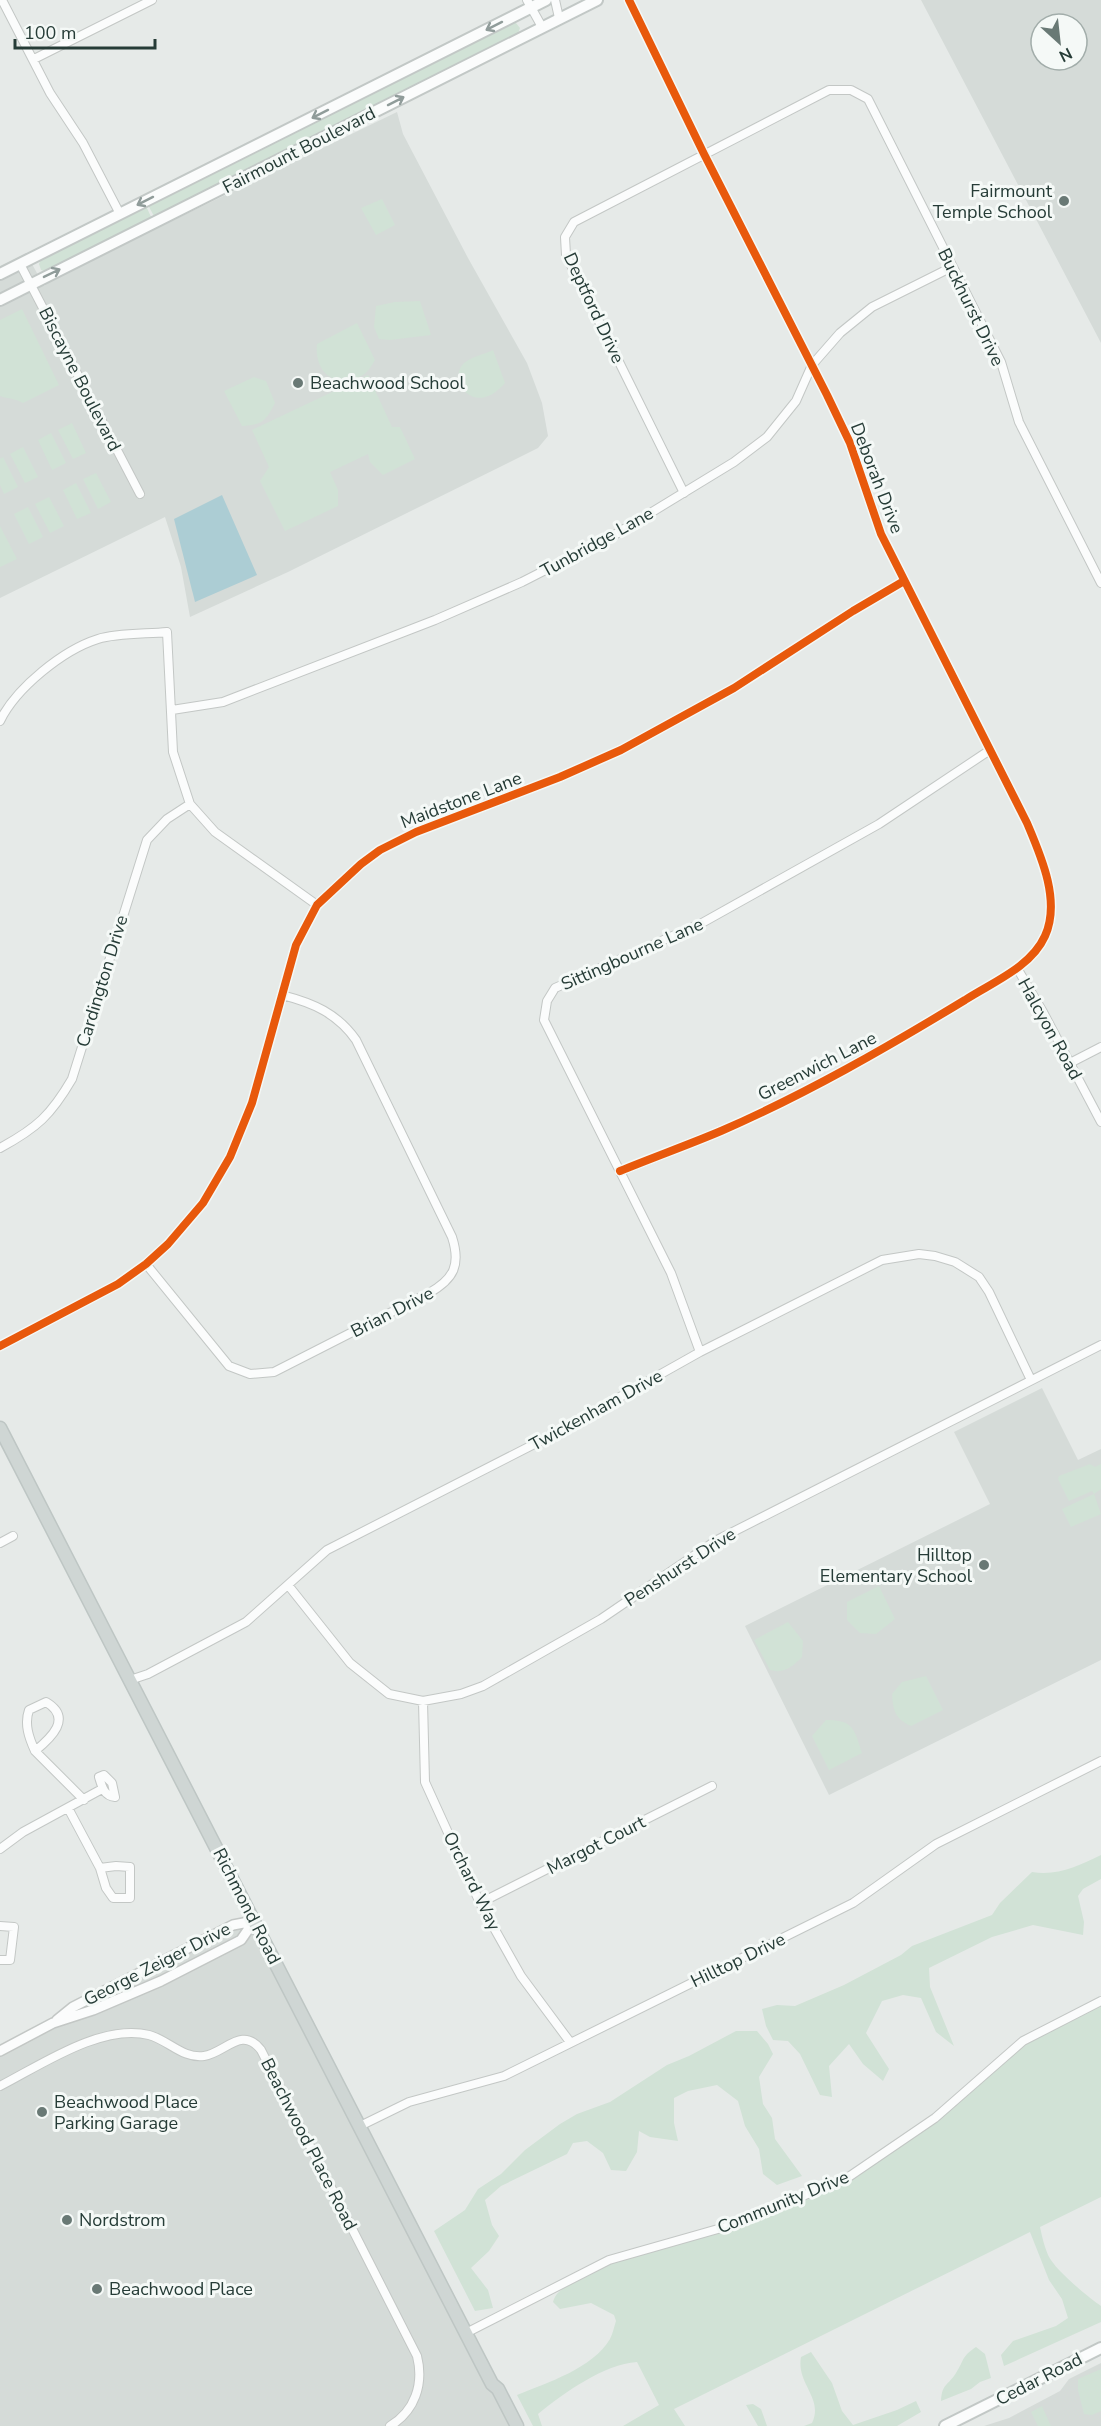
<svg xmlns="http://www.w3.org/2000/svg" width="1101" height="2426" font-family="'Nunito Sans',sans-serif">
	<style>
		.built { fill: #d5dbd8; fill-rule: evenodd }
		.green { fill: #d1e2d6 }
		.water { fill: #accdd4 }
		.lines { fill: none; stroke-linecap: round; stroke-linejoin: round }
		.minor-casing { stroke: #c3c7c5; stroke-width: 10 }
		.tertiary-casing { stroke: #c3c7c5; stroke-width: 12 }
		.secondary-casing { stroke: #c2c8c6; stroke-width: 14 }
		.primary-casing { stroke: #bec6c4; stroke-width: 15 }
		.minor { stroke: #fbfcfc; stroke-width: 8 }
		.tertiary { stroke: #fbfcfc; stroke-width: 9 }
		.secondary { stroke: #fbfcfc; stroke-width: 10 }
		.primary { stroke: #cfd6d4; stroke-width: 12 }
		.cycleway-casing { stroke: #f5f9f7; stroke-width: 11 }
		.cycleway { stroke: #e8590c; stroke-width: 8 }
		.oneway { stroke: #909c9a }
		.poi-dot { fill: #697975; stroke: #f5f9f7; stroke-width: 2 }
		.labels { text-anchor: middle; stroke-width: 6; stroke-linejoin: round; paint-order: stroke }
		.street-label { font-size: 18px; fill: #263c37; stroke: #f5f9f7 }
		.poi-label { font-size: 18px; fill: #263c37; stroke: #f5f9f7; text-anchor: start }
	</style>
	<rect width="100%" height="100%" fill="#e6eae8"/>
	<path class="built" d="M 921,0 L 1101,0 L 1101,343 ZM 1041,24 L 1077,24 L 1077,60 L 1041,60 Z
		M 397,112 L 403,134 L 468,258 L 527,363 L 542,403 L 548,436 L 538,448 L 288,572 L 190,617 L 181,567 L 165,517 L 0,598 L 0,266 L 26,253 L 44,286 L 56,277 Z
		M 1042,1388 L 1078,1460 L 1101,1449 L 1101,1660 L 829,1795 L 745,1626 L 990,1504 L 954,1432 Z
		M 254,1921 L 517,2426 L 0,2426 L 0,2051 L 73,2007 L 233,1925 Z
		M 1101,2363 L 1101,2426 L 984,2426 L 1009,2418 L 1060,2391 L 1069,2379 Z"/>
	<path class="green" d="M 511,23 L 516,23 L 520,28 L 517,36 L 155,218 L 148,205 Z
		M 382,199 L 395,225 L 376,235 L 361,208 Z
		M 146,206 L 152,219 L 47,272 L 41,270 L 39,264 L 41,259 Z
		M 420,301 L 431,335 L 390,340 L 379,339 L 374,327 L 376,306 L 395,302 Z
		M 22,309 L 59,385 L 23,403 C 15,398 8,399 0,396 L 0,320 Z
		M 357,323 L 375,360 C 372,365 368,372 363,375 C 336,390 314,373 317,344 Z
		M 493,350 L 505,383 C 473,420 447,378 464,363 C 471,357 485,354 493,350 Z
		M 368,375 L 392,427 L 400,427 L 415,459 L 383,475 L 370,462 L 368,454 L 330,472 L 338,490 L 338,506 L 285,531 L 260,481 L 269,467 L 252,430 Z
		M 254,377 L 266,381 L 275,403 C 266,421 262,425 242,426 L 224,391 Z
		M 72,423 L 86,453 L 73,459 L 58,430 Z
		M 51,433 L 66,463 L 52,470 L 38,440 Z
		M 23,447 L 38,477 L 25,483 L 10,454 Z
		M 3,457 L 18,487 L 4,494 L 0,485 L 0,459 Z
		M 96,473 L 111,502 L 98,509 L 83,479 Z
		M 76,483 L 91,513 L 77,519 L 63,490 Z
		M 49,497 L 64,526 L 50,533 L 35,504 Z
		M 28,507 L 43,537 L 29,544 L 14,514 Z
		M 0,526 L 17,559 L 0,567 Z
		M 1090,1464 L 1095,1467 L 1101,1464 L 1101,1489 L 1094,1494 L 1101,1514 L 1071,1527 L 1062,1509 L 1094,1494 L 1092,1491 L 1069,1501 L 1058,1479 L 1059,1476 Z
		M 879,1586 L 895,1619 L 876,1634 L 860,1633 L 847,1620 L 847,1602 Z
		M 788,1622 L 803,1641 L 802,1657 C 792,1667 784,1674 770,1670 L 754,1640 Z
		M 926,1676 L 943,1710 L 911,1726 C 895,1719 893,1710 892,1694 L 902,1682 Z
		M 826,1720 C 854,1720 854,1729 862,1753 L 829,1770 L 812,1736 Z
		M 1101,1855 L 1101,1879 L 1083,1889 L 1078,1896 L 1084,1922 L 1083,1935 L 1033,1925 L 992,1937 L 929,1968 L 930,1987 L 954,2046 L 936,2032 L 921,1998 L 903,1995 L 882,2001 L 866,2033 L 889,2069 L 883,2081 L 863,2064 L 849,2044 L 829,2066 L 832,2097 L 820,2095 L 800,2054 L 788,2041 L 773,2040 L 766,2026 L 762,2009 L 777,2005 L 795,2006 L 844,1985 L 901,1955 L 912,1946 L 992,1915 L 1000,1903 L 1032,1872 C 1058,1876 1078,1866 1101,1855 Z
		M 1101,2001 L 1101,2197 L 1040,2227 C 1042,2236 1044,2246 1048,2255 C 1054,2269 1088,2297 1101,2306 L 1101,2322 L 1004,2366 L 1001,2355 L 1013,2341 L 1056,2326 L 1068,2318 L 1062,2299 L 1049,2280 L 1030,2232 L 674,2409 L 685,2426 L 623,2426 L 659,2405 L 637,2362 C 604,2364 564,2393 538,2414 L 542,2426 L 533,2426 L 517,2395 C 547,2383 593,2368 610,2339 C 613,2333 614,2327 616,2321 L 614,2315 L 591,2303 L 560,2309 L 553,2302 C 557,2286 579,2281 592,2274 L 590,2269 L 739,2223 L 850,2176 L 935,2118 L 1023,2041 Z
		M 736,2031 L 757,2031 L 768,2044 L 773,2054 L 759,2077 L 763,2104 L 772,2118 L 775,2139 L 802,2176 L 777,2185 L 763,2174 L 759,2149 L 745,2126 L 738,2101 L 717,2085 L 688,2091 L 674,2098 L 674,2123 L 678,2141 L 650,2137 L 639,2131 L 637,2152 L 626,2171 L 611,2170 L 603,2153 L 587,2141 L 573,2143 L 567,2154 L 501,2186 L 485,2200 L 492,2225 L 499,2236 L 489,2251 L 471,2268 L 488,2290 L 493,2308 L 475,2311 L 434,2231 L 465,2210 L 478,2189 L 501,2174 L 525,2150 L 560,2124 L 577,2114 L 610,2102 L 667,2065 L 689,2056 Z
		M 976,2347 L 985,2354 L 991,2378 L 980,2382 L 971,2389 L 941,2401 C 942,2383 948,2386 956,2373 C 965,2359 961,2357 976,2347 Z
		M 811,2352 L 832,2383 L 842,2411 L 853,2425 L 897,2410 L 916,2401 L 921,2412 L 897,2426 L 804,2426 L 812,2423 C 824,2398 796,2384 801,2357 Z
		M 1101,2369 L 1101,2411 L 1092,2415 L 1084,2414 L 1078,2390 L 1078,2379 Z
		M 753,2404 L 761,2409 L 767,2426 L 758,2426 L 746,2405 Z
		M 1042,2406 L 1050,2424 L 1051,2426 L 1038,2426 L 1031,2412 Z"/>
	<path class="water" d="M 222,495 L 257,575 L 195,602 L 174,519 Z"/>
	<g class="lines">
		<defs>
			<path id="minor" d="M 2,0 L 50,93 L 83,143 L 120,214
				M 527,0 L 542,27
				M 555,0 L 559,18
				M 34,59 L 152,0
				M 20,264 L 140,494
				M 684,493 L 566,255 L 565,237 L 574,222 L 829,90 L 851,90 L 868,99 L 1001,362 L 1019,422 L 1101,583
				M 172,710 L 223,702 L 435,620 L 522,582 L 616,534 L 734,462 L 767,437 L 796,401 L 812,365 L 840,333 L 872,307 L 952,267
				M 0,721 C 16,688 63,650 98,639 C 116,633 147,634 167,632 L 173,752 L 190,804 L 215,832 L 317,905
				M 1017,968 L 1043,1012 L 1101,1122
				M 1070,1063 L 1101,1047
				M 0,1148 C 37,1128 51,1115 72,1079 L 147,840 L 167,819 L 190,804
				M 620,1171 C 654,1157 688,1145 721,1131 C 806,1094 886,1048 965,1000 C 993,982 1031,967 1045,936 C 1061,901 1041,856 1027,823 L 881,534 L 850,443 L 827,395 L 704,154 L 629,0
				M 146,1264 L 229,1366 L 250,1374 L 274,1372 L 429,1293 C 454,1279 461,1265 452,1237 L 356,1040 C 337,1013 313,1003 282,995
				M 0,1346 L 118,1284 L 146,1264 L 168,1244 L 203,1203 L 230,1157 L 252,1103 L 296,945 L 317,905 L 361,864 L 380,850 L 416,832 L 560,777 L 621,750 L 734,688 L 853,611 L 904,581
				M 700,1352 L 671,1273 L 544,1020 L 547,1001 L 555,988 L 702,923 L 879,824 L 990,750
				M 0,1543 L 13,1536
				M 288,1585 L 350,1663 L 389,1694 L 423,1701 L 461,1694 L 483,1686 L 601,1619 L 717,1540 L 1101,1345
				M 130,1680 L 148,1674 L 246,1622 L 327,1550 L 554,1434 L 700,1352 L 882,1260 L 919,1254 L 935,1256 L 955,1262 L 979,1277 L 989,1292 L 1031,1380
				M 423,1701 L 425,1782 L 480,1903 L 521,1976 L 570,2042
				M 46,1702 C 73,1718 51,1738 35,1751 C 29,1738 24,1724 29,1710 Z
				M 35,1751 L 84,1800
				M 104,1775 L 112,1783 L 115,1797 C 104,1796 102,1787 99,1777 Z
				M 68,1808 L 100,1868
				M 0,1849 L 23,1832 L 102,1789
				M 116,1866 L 130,1867 L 130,1898 L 113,1898 L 106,1888 L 100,1868 Z
				M 480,1903 L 712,1786
				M 0,1926 L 14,1927 L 10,1960 L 0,1960
				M 0,2086 C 41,2065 102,2023 149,2035 C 168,2040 183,2059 204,2056 C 225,2053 242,2025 261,2050 L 417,2356 C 424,2384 415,2411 390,2426
				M 360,2126 L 409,2102 L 504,2076 L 853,1903 L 936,1844 L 1101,1761
				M 466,2333 L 609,2260 L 739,2223 L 850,2176 L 935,2118 L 1023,2041 L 1101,2001"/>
			<path id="tertiary" d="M 57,2020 L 73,2007 L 233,1925 L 254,1921
				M 0,2051 L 53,2023 L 93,2010 L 161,1981 L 241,1940 L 254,1921"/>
			<path id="secondary" d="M 0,274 L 546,0
				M 0,300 L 597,0
				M 945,2426 L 1101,2348"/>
			<path id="primary" d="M 0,1428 L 492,2384 L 498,2389 L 517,2426"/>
		</defs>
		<use href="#minor" class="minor-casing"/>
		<use href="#tertiary" class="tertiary-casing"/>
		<use href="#secondary" class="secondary-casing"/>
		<use href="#primary" class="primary-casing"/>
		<use href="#minor" class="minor"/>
		<use href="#tertiary" class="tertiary"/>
		<use href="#secondary" class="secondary"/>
		<use href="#primary" class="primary"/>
		<defs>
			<path id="cycleway" d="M 620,1171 C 654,1157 688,1145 721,1131 C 806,1094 886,1048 965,1000 C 993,982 1031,967 1045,936 C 1061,901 1041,856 1027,823 L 881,534 L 850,443 L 827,395 L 704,154 L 629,0
				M 0,1346 L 118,1284 L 146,1264 L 168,1244 L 203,1203 L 230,1157 L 252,1103 L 296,945 L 317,905 L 361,864 L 380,850 L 416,832 L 560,777 L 621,750 L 734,688 L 853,611 L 904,581"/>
		</defs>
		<use href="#cycleway" class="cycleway-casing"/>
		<use href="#cycleway" class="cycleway"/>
	</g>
	<defs><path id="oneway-shaft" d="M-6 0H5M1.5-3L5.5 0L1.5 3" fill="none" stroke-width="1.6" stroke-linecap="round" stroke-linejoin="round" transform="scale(1.5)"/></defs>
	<g class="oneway">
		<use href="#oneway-shaft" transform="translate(494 26) rotate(153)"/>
		<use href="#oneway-shaft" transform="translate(396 101) rotate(-27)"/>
		<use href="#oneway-shaft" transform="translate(320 114) rotate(153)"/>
		<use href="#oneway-shaft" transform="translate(145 201) rotate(153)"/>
		<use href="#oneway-shaft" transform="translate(52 273) rotate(-26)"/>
	</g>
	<g class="poi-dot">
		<circle cx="1064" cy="201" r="6"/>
		<circle cx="298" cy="383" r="6"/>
		<circle cx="984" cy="1565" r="6"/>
		<circle cx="42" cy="2112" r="6"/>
		<circle cx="67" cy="2220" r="6"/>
		<circle cx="97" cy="2289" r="6"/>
	</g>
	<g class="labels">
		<g class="street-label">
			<text transform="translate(299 150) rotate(-27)" y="6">Fairmount Boulevard</text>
			<text transform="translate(971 307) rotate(64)" y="6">Buckhurst Drive</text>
			<text transform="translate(594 308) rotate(65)" y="6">Deptford Drive</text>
			<text transform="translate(80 379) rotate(63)" y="6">Biscayne Boulevard</text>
			<text transform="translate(877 478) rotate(69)" y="6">Deborah Drive</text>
			<text transform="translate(597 542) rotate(-29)" y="6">Tunbridge Lane</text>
			<text transform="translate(461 800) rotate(-21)" y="6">Maidstone Lane</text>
			<text transform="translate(632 954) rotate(-24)" y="6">Sittingbourne Lane</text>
			<text transform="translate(102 981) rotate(-73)" y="6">Cardington Drive</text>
			<text transform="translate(1050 1029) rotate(61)" y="6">Halcyon Road</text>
			<text transform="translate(817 1066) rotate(-27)" y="6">Greenwich Lane</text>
			<text transform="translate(392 1312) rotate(-27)" y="6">Brian Drive</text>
			<text transform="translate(596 1410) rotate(-29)" y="6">Twickenham Drive</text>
			<text transform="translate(680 1567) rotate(-33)" y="6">Penshurst Drive</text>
			<text transform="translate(596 1845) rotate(-27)" y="6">Margot Court</text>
			<text transform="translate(472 1881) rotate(64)" y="6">Orchard Way</text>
			<text transform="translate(247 1906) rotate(63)" y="6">Richmond Road</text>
			<text transform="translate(738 1960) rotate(-26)" y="6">Hilltop Drive</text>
			<text transform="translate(157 1964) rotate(-27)" y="6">George Zeiger Drive</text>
			<text transform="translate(309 2144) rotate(63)" y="6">Beachwood Place Road</text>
			<text transform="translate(783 2202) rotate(-22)" y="6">Community Drive</text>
			<text transform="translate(1039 2379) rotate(-27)" y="6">Cedar Road</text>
		</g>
		<g class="poi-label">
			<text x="1052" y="197" text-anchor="end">Fairmount<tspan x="1052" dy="21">Temple School</tspan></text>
			<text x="310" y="389">Beachwood School</text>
			<text x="972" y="1561" text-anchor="end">Hilltop<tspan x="972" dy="21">Elementary School</tspan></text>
			<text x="54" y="2108">Beachwood Place<tspan x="54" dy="21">Parking Garage</tspan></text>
			<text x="79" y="2226">Nordstrom</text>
			<text x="109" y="2295">Beachwood Place</text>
		</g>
	</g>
	<g transform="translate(1059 42) rotate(153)"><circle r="28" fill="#f5f9f7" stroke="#a2adaa" stroke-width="1.5"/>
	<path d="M0-4.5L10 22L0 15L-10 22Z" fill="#697975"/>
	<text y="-9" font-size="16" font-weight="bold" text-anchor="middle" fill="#263c37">N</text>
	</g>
	<path d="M15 39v9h140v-9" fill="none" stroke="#263c37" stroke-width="3"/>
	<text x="24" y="39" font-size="18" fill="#263c37" stroke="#f5f9f7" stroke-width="4.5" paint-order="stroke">100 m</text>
</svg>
